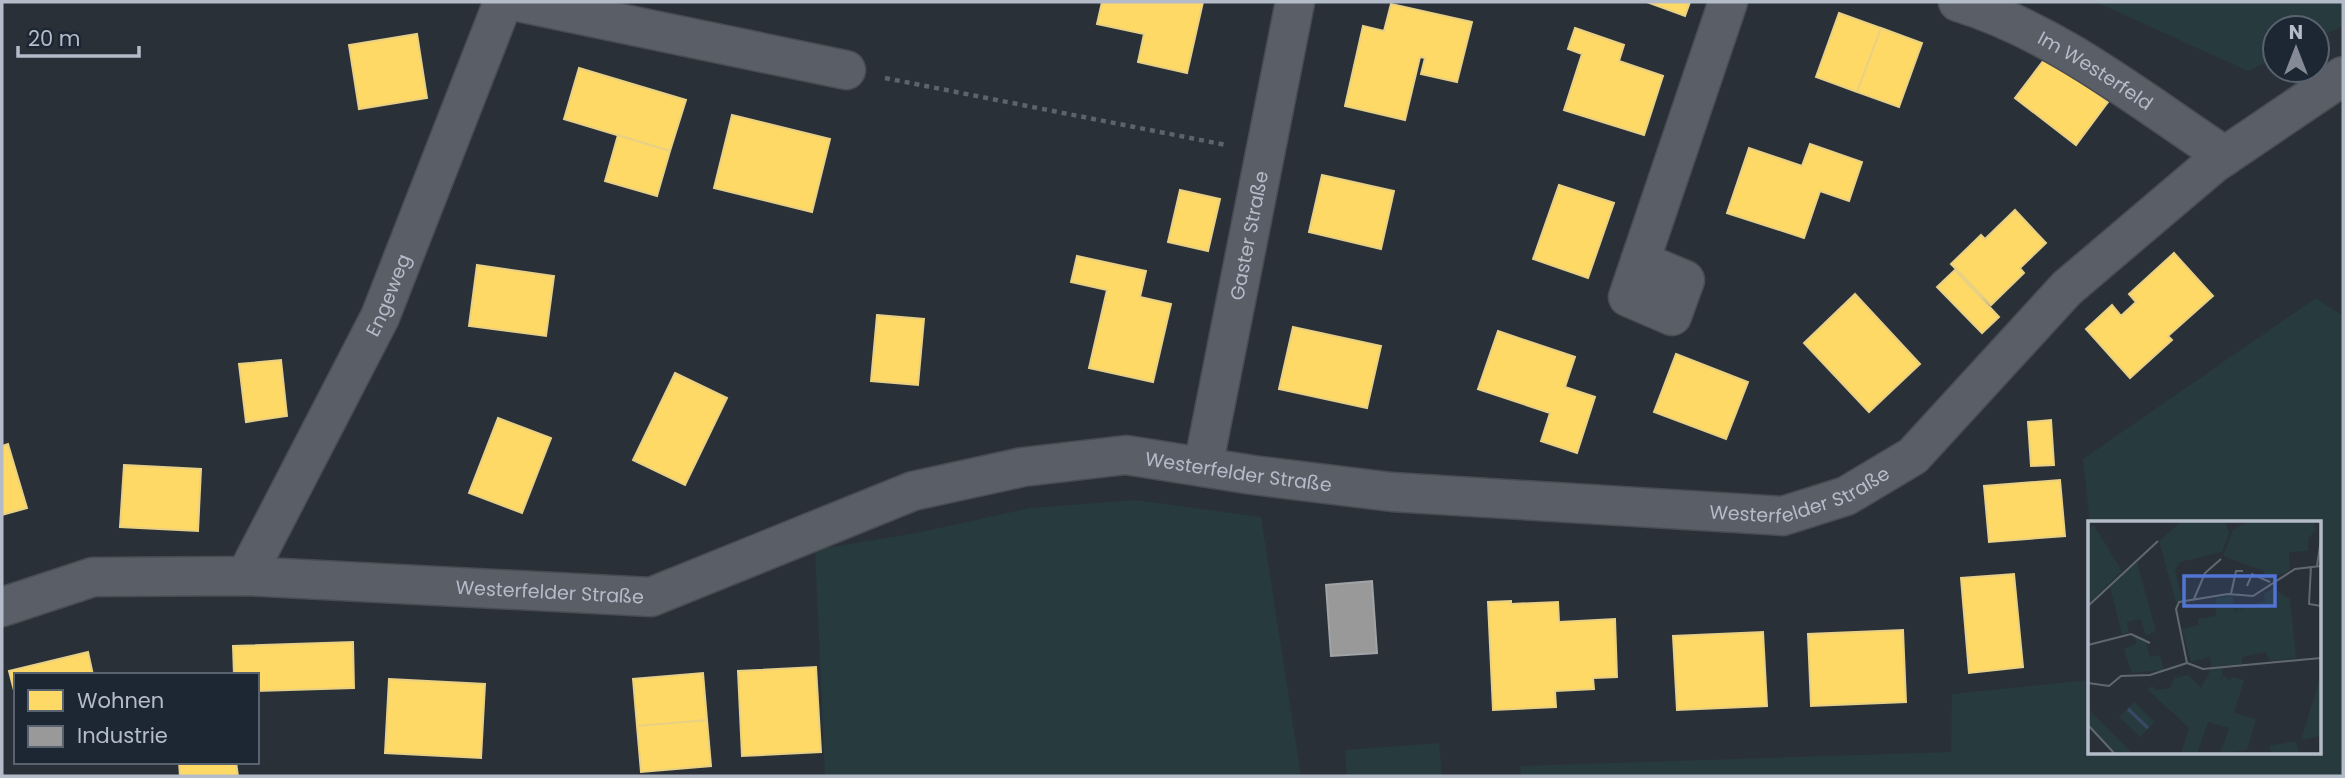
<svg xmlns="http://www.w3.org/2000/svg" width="2345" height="778" font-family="Poppins,sans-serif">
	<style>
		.green { fill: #273a3e }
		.homes { fill: #ffd966; stroke: #e8d084; stroke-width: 2 }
		.industry { fill: #999; stroke: #a1a4a7; stroke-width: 2 }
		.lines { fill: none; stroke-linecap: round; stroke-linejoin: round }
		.minor-casing { stroke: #484c53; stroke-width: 41 }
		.path { stroke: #5d636a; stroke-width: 4.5; stroke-dasharray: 5 5; stroke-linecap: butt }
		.minor { stroke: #5a5e66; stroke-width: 38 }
		.labels { text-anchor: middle; stroke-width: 7; stroke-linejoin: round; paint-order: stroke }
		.street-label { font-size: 19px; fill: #b4bcc9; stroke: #1d2633 }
		.inset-river { fill: none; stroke: #384963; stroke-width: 3.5 }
		.inset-road { fill: none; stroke: #616872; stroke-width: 2 }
		.view { fill: #5274d3; fill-opacity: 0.15; stroke: #5274d3; stroke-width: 3.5 }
		.inset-edge { fill: none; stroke: #b4bcc9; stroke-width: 3.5 }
	</style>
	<rect width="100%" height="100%" fill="#2a3038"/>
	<path class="green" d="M 2096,2 L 2343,2 L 2343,26 L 2317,38 L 2317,28 L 2275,28 L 2275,58 L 2248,71 Z
		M 2316,298 L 2343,316 L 2343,776 L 1521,776 L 1520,766 L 1951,752 L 1952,694 L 2089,680 L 2090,752 L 2319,752 L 2319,522 L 2090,523 L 2083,459 Z
		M 1135,500 L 1261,517 L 1301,776 L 825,776 L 815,550 L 916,533 L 1031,508 Z
		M 1439,743 L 1442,776 L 1347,776 L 1345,750 Z"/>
	<path class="homes" d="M 1102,2 L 1203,2 L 1187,73 L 1138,62 L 1144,34 L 1097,24 Z
		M 1647,2 L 1690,2 L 1685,16 Z
		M 1391,4 L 1472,22 L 1457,82 L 1421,74 L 1425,58 L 1420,57 L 1405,120 L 1345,106 L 1363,26 L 1384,31 Z
		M 1839,13 L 1881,28 L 1857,92 L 1816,77 Z
		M 1575,28 L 1624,45 L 1619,61 L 1663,76 L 1644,135 L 1564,110 L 1582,54 L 1568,49 Z
		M 1881,28 L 1922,43 L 1899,107 L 1857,92 Z
		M 417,34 L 427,98 L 359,109 L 349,45 Z
		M 2047,56 L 2108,102 L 2076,145 L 2015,98 Z
		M 579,68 L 686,100 L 670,151 L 564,119 Z
		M 732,115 L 830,139 L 812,212 L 714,188 Z
		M 618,135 L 670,151 L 657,196 L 605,181 Z
		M 1810,144 L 1862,162 L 1849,201 L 1820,191 L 1804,238 L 1727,213 L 1749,148 L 1802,166 Z
		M 1322,175 L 1394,191 L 1381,249 L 1309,232 Z
		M 1559,185 L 1614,203 L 1588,278 L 1533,259 Z
		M 1180,190 L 1220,199 L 1208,251 L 1168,242 Z
		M 2015,210 L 2046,243 L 2020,268 L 2024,273 L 1991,305 L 1951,264 L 1981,235 L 1985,239 Z
		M 2174,253 L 2213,296 L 2168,336 L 2172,340 L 2130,378 L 2086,329 L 2112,305 L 2121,316 L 2136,302 L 2129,294 Z
		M 1077,256 L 1146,271 L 1140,297 L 1171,304 L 1153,382 L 1089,368 L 1107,290 L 1071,282 Z
		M 477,265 L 554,276 L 546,336 L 469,326 Z
		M 1955,270 L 1999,317 L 1982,333 L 1937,287 Z
		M 1855,294 L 1920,364 L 1869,412 L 1804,343 Z
		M 877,315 L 924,319 L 918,385 L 871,381 Z
		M 1293,327 L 1381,346 L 1367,408 L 1279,389 Z
		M 1498,331 L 1575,357 L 1565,387 L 1595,397 L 1577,453 L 1541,441 L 1550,413 L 1478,389 Z
		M 1676,354 L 1748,382 L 1726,439 L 1654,412 Z
		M 281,360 L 287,416 L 246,422 L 239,364 Z
		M 675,373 L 727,398 L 685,485 L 633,460 Z
		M 498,418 L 551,438 L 522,513 L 469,493 Z
		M 2051,420 L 2054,465 L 2031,466 L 2028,422 Z
		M 8,444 L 27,508 L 2,515 L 2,446 Z
		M 124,465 L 201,469 L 198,531 L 120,527 Z
		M 2060,480 L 2065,536 L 1989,542 L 1984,486 Z
		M 2014,574 L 2023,667 L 1969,673 L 1961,578 Z
		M 1511,601 L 1511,604 L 1558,602 L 1559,622 L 1615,619 L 1617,677 L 1593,678 L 1594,689 L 1555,691 L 1556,707 L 1493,710 L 1488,602 Z
		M 1903,630 L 1906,702 L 1811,706 L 1808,634 Z
		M 1763,632 L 1767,706 L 1677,710 L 1673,636 Z
		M 353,642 L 354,688 L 257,691 L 257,675 L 234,675 L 233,646 Z
		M 88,652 L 93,675 L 16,675 L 16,698 L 9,671 Z
		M 816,667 L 821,752 L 742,756 L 738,671 Z
		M 703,673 L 707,720 L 637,726 L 633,679 Z
		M 389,679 L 485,684 L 481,758 L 385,753 Z
		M 707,720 L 711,766 L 641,772 L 637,726 Z
		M 179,762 L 236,762 L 238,776 L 180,776 Z"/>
	<path class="industry" d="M 1372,581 L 1377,653 L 1331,656 L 1326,585 Z"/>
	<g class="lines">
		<defs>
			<g id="minor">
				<path d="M 518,2 L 846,70"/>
				<path id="s1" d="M 1958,2 C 2056,32 2140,100 2225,156"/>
				<path d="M 1640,261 L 1685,280 L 1672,316 L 1628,297 L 1728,2"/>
				<path id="s2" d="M 1203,467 L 1295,2"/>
				<path id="s3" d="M 246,576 L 380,317 L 503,2"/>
				<path id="s4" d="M 2,607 L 93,577 L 246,576 L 651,597 L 913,491 L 1023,467 L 1126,455 L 1253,475 L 1392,492 L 1783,516 L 1846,496 L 1913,456 L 2067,288 L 2213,164 L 2343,76"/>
			</g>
		</defs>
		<use href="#minor" class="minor-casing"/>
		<path class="path" d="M 885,78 L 1226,145"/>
		<use href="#minor" class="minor"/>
	</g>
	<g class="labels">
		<g class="street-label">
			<text dy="7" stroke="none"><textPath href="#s1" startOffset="154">Im Westerfeld</textPath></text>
			<text dy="7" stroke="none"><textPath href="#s2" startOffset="236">Gaster Straße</textPath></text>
			<text dy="7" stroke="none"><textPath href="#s3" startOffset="315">Engeweg</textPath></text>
			<text dy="7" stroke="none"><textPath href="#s4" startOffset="1267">Westerfelder Straße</textPath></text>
			<text dy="7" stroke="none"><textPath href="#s4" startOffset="1834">Westerfelder Straße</textPath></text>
			<text dy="7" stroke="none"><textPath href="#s4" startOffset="553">Westerfelder Straße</textPath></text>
		</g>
	</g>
	<g transform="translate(2088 521)">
		<rect width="233" height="233" fill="#2a3038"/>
		<path d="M 94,0 L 137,0 L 141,12 L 134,31 L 92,41 L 87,49 L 94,78 L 88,81 L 71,20 ZM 161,0 L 225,0 L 228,8 L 220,18 L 220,30 L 201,31 L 202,49 L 183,58 L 175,55 L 176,50 L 135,35 L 145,9 ZM 5,3 L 34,50 L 0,83 L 0,10 ZM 49,41 L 68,110 L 58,115 L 53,98 L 39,101 L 41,112 L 34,113 L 22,66 ZM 185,67 L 202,78 L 208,137 L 183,140 L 177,131 L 154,136 L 154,143 L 123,146 L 122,136 L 103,141 L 94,108 L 111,104 L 110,98 L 128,95 L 128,77 L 145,75 L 147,92 L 152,84 L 155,91 L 155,85 L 177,81 L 176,73 ZM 46,115 L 57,117 L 62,136 L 72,134 L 76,149 L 44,152 L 36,128 L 48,123 ZM 136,147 L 131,163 L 135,154 L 142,160 L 144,156 L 156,159 L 146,192 L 168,198 L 159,229 L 132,233 L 141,207 L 120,201 L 109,233 L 93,233 L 101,207 L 60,169 L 64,165 L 68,169 L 82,167 L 87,157 L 100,154 L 113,167 L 123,148 ZM 233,154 L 233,215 L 213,219 ZM 46,181 L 67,201 L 52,216 L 31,196 ZM 0,188 L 44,232 L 28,233 L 0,203 ZM 207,220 L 212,233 L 184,233 L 181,225 Z" fill="#273a3e"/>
		<path class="inset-river" d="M 40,188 L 60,207"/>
		<path class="inset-road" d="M 223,45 L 221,83 L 233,85M 229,45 L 233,18M 159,65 L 164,53 L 182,61M 143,73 L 148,50 L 155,50M 106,78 L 117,52 L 133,38M 0,85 L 70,20M 0,124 L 43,113 L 62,122M 99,142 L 115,148 L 233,137M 0,162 L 21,165 L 33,155 L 62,154 L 99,142 L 88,88 L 91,81 L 140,73 L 165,75 L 207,48 L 233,45M 0,204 L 27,233"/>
		<path class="view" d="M 96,55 L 187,55 L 187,85 L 96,85 Z"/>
		<rect width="233" height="233" class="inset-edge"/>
	</g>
	<rect width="2345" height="778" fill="none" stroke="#b4bcc9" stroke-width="7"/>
	<rect x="14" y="673" width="245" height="91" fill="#1d2633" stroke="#59626f" stroke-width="2"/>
	<rect x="28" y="690" width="35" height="21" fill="#ffd966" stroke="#59626f" stroke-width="2"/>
	<text x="77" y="708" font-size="21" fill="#b4bcc9">Wohnen</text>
	<rect x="28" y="726" width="35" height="21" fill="#999999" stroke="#59626f" stroke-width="2"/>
	<text x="77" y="743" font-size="21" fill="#b4bcc9">Industrie</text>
	<g transform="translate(2296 49)"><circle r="33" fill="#1d2633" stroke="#59626f" stroke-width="2"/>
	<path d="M0-5L12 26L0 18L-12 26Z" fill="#848b96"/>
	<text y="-10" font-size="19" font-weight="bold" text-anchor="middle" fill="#b4bcc9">N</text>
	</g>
	<path d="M18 46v10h121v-10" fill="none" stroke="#b4bcc9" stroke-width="3.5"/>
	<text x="28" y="46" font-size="21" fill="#b4bcc9" stroke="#1d2633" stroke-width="5" paint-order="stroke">20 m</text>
</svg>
